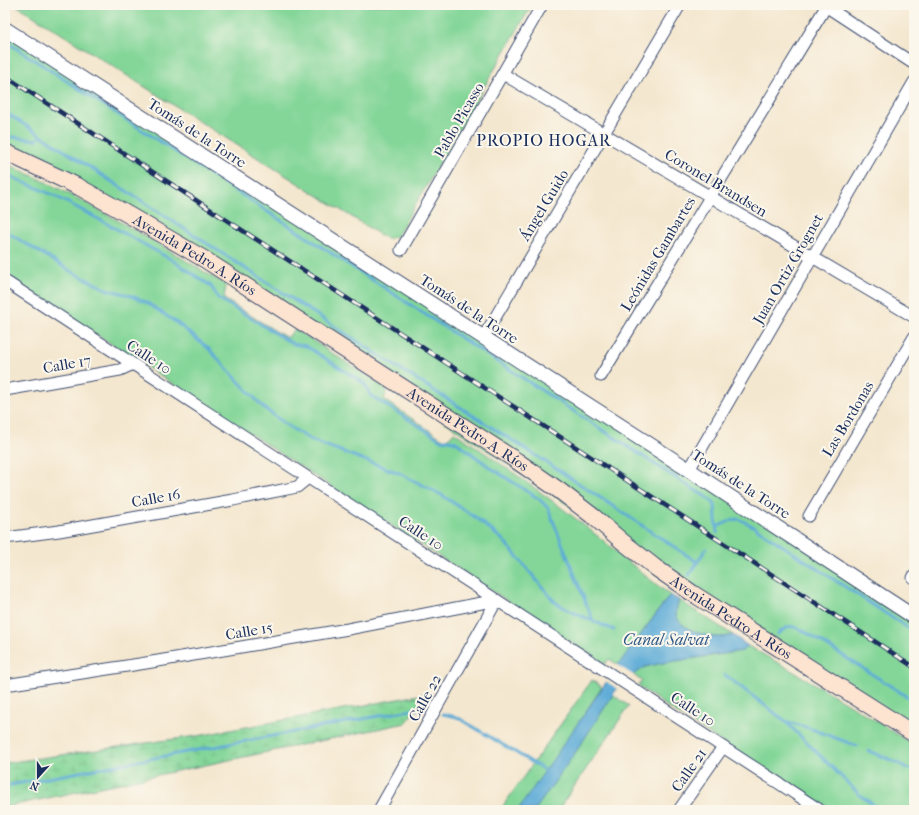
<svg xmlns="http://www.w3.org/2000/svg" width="919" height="815" font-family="'IM FELL French Canon',serif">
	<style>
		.green { fill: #83d698; stroke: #4f827b }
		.wetland { fill: url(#wetland-marsh); stroke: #4f827b }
		.water { fill: #5dabd7; stroke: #3c6d9a }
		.pier { fill: #f4e7cf }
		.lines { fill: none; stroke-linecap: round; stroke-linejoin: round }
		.stream { stroke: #5dabd7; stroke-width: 3 }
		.minor-casing { stroke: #3c4b6f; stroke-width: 13 }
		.tertiary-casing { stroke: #3c4b6f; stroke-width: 16 }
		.secondary-casing { stroke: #3c4b6f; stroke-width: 18 }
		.minor { stroke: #fff; stroke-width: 11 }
		.tertiary { stroke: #fff; stroke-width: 14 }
		.secondary { stroke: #fde4d1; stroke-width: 16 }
		.rail-casing { stroke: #1b2f5e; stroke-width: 4.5 }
		.rail { stroke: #fbf7ec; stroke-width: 3; stroke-dasharray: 9; stroke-linecap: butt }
		.labels { text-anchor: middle; stroke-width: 4; stroke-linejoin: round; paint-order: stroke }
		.street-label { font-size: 15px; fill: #1b2f5e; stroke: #fbf7ec }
		.neighbourhood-label { font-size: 16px; letter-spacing: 1px; fill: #1b2f5e; stroke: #fbf7ec }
		.water-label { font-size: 16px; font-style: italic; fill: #325a88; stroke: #fbf7ec }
	</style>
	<defs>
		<pattern id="wetland-marsh" width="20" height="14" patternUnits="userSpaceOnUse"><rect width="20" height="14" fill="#83d698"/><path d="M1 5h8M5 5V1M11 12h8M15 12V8" fill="none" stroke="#71b885"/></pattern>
	</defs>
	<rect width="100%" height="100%" fill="#fbf7ec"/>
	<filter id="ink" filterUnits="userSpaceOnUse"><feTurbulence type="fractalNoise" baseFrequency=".025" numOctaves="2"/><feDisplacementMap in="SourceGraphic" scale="8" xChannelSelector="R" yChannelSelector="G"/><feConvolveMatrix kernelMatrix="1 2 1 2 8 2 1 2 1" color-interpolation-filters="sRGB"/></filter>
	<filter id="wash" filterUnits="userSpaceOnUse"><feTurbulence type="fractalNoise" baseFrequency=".012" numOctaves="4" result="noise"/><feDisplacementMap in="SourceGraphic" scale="16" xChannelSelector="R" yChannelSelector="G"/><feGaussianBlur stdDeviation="0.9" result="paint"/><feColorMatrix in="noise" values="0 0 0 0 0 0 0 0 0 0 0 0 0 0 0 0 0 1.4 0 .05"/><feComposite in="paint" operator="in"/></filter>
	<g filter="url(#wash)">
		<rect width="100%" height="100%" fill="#f4e7cf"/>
		<path class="green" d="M 16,5 L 532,5 L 397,236 L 387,239 L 178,108 Z
			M 5,29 L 914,617 L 914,734 L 623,542 L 204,259 L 5,152 Z
			M 5,163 C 82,197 154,241 226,285 L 224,299 L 287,338 L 295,329 L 387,389 L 384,400 L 446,441 L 454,432 C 497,461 539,490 580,522 C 611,546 639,572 670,595 L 618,665 L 609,659 L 605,664 L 5,275 Z
			M 679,600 L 733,635 C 729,636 724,637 720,637 C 708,638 676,628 676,613 C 676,609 678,604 679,600 Z
			M 748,646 C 804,677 860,710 914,745 L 914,810 L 826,810 L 669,708 L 638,686 L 642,681 L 633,675 L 645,667 L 662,663 L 742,651 Z
			M 592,680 L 602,687 L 546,771 L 518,810 L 500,810 Z
			M 613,695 L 629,706 L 558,810 L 535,810 L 577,750 Z"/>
		<path class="wetland" d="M 425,694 L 406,723 L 5,807 L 5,763 L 203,735 Z"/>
		<path class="water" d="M 670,595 L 679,600 C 678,604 676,609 676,613 C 676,628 708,638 720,637 C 724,637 729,636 733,635 L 748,646 L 742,651 L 662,663 L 645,667 L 633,675 L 616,690 L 577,750 L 535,810 L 518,810 L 618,665 Z"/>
		<path class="pier" d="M 616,664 L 635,676 L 619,690 L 605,681 Z"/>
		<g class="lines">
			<path class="stream" d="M 5,41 C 235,189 462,341 693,489 C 700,493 711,498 715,505 L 717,533
				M 5,112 L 383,358 L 560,471 L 697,562
				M 5,136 L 37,140 L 40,135
				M 5,174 L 55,196 L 104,222 L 172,260 L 211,286 L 218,298 L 293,344 L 306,346 L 365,384 L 370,395 L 441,440 L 449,440 L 456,442 L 491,468 L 539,499 L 548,508 L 593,621
				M 5,231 L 74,273 L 106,289 L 129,295 L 146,302 L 177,323 L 208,348 L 245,388 L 264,408 L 288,426 L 311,440 L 399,473 L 440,494 L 475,517 L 503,540 L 555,602 L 568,610 L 614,630
				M 717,527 L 732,520 L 739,519 L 751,525 L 914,632
				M 689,575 L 706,549
				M 778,634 C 790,624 791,625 804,631 L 878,678 L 914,701
				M 725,675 L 784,720 L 860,795 L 880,810
				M 443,714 L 457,717 L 548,772
				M 785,721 L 809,728 L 857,746
				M 869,751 L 891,760 L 914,771
				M 5,786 L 416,709 L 429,707"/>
		</g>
	</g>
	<g filter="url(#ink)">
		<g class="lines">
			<defs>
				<path id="minor" d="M 824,5 L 914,64
					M 503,74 L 914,317
					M 401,250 L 542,5
					M 5,281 L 820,810
					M 483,338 L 680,5
					M 601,376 L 827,5
					M 5,390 L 120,370 L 133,364
					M 689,470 L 914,82
					M 809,516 L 914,337
					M 5,538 L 59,531 L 233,500 L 297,487 L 308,478
					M 913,578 L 914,576
					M 5,685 L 146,663 L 348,629 L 497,600
					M 379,810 L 497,600
					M 679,810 L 723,747"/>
				<path id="tertiary" d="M 5,29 L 689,470 L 914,617"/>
				<g id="secondary">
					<path id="s1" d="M 5,152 L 79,187 L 127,214 L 204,259 L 517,461 L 560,491 L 594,517 L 623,542 L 656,568 L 692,593 L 914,734"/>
				</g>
			</defs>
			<use href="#minor" class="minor-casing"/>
			<use href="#tertiary" class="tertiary-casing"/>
			<use href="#secondary" class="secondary-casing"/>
			<use href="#minor" class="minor"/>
			<use href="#tertiary" class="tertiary"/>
			<use href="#secondary" class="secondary"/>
			<defs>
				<path id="rail" d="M 5,76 L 914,667"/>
			</defs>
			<use href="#rail" class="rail-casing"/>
			<use href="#rail" class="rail"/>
		</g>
	</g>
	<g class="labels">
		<g class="street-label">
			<text transform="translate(459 120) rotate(-60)" y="5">Pablo Picasso</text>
			<text transform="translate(197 133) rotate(33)" y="5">Tomás de la Torre</text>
			<text transform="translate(716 183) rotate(31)" y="5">Coronel Brandsen</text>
			<text transform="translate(544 205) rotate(-59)" y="5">Ángel Guido</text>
			<text transform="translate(658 254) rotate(-59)" y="5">Leónidas Gambartes</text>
			<text dy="5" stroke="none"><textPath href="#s1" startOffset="216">Avenida Pedro A. Ríos</textPath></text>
			<text transform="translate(788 269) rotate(-60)" y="5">Juan Ortiz Grognet</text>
			<text transform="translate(469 309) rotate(33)" y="5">Tomás de la Torre</text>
			<text transform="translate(149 357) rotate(33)" y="5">Calle 10</text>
			<text transform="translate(67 364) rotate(-10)" y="5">Calle 17</text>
			<text transform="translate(848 419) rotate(-59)" y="5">Las Bordonas</text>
			<text dy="5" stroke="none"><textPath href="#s1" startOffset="540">Avenida Pedro A. Ríos</textPath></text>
			<text transform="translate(741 484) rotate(33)" y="5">Tomás de la Torre</text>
			<text transform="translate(156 498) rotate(-10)" y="5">Calle 16</text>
			<text transform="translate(421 533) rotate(33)" y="5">Calle 10</text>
			<text dy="5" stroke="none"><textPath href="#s1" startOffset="864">Avenida Pedro A. Ríos</textPath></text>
			<text transform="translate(249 631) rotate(-10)" y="5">Calle 15</text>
			<text transform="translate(425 698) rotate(-61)" y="5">Calle 22</text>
			<text transform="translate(693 709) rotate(33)" y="5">Calle 10</text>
			<text transform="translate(689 770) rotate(-55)" y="5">Calle 21</text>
		</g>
		<g class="neighbourhood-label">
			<text x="544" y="146">PROPIO HOGAR</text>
		</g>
		<g class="water-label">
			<text x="666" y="645">Canal Salvat</text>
		</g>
	</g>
	<rect width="919" height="815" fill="none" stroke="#fbf7ec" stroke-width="20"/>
	<g transform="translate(38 777) rotate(201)" stroke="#fbf7ec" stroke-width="3" paint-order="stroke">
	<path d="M0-3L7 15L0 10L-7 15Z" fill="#1b2f5e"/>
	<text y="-6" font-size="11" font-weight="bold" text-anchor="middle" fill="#1b2f5e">N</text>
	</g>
</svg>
